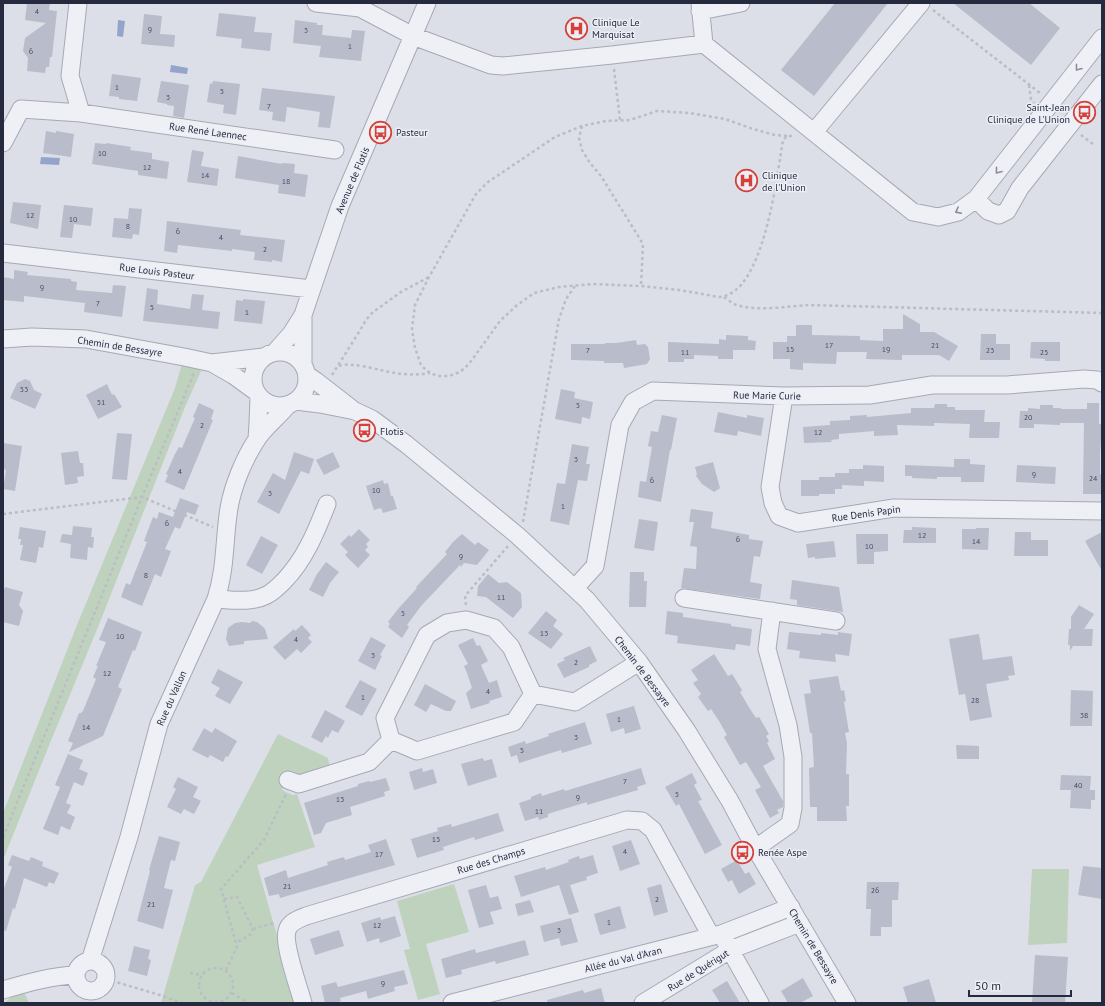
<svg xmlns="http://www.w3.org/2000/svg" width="1105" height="1006" font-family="'PT Sans',sans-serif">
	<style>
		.green { fill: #bed2bd }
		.water { fill: #95a4ca }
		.building { fill: #b9bccb }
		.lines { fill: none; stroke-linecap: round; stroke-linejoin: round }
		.minor-casing { stroke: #a5a9b5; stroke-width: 19 }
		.path { stroke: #babdc6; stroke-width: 2.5; stroke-dasharray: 3 3; stroke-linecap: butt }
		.minor { stroke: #eff0f6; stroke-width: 17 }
		.oneway { stroke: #8a8d9a }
		.labels { text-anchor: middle; stroke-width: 3; stroke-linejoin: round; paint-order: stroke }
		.number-label { font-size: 8px; fill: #4a4e62 }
		.poi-label { font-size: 10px; fill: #252a3f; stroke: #eceef5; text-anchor: start }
		.street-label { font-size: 10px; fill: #252a3f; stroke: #eceef5 }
	</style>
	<rect width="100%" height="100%" fill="#dcdfe7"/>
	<path class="green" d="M 184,357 L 205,362 L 185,407 L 98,627 L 50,743 L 3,860 L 3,813 L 77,625 L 175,388 Z
		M 278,734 L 328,758 L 330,768 L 302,776 L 292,771 L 282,790 L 292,795 L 297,794 L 315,847 L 257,865 L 296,1003 L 161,1003 L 195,885 L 201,882 Z
		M 1032,869 L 1069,869 L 1067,943 L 1028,945 Z
		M 454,884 L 469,932 L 426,944 L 440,994 L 418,1000 L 404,950 L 410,949 L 397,901 Z
		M 24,992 L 29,1003 L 4,1003 L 15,994 Z"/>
	<path class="water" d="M 118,20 L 125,21 L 123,37 L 117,36 Z
		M 171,65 L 188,68 L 187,74 L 170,72 Z
		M 41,157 L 60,158 L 59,165 L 40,164 Z"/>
	<path class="building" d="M 27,3 L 50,3 L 49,10 L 57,11 L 52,57 L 50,57 L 49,67 L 46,67 L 45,73 L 27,71 L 28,58 L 23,51 L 25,38 L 46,23 L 25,20 Z
		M 835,3 L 888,3 L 814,96 L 781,70 Z
		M 953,3 L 1029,3 L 1060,28 L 1031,65 Z
		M 219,13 L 256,17 L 254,32 L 272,33 L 270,51 L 241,48 L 242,39 L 216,36 Z
		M 144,14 L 162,16 L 160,34 L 175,35 L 174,47 L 141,44 Z
		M 295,20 L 317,23 L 317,25 L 323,25 L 322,35 L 351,38 L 352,30 L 365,31 L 361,61 L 319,57 L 321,46 L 293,43 Z
		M 112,74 L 141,78 L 137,101 L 119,99 L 119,97 L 109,96 Z
		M 161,81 L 189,85 L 184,118 L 173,116 L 174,106 L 167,105 L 167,104 L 157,102 Z
		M 213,81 L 240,84 L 236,115 L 223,113 L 224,105 L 207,102 L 210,83 L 212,84 Z
		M 262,88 L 335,96 L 330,128 L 318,127 L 320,112 L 287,107 L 285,122 L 272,120 L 273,112 L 259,110 Z
		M 46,131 L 56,133 L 56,131 L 74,134 L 71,157 L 43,153 Z
		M 95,143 L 106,144 L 106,143 L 131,147 L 130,150 L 152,153 L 152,159 L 169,162 L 167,179 L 138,175 L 138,171 L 92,164 Z
		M 192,150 L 204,152 L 201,166 L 219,169 L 217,186 L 187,182 Z
		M 238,156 L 282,164 L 282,163 L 295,164 L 294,173 L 308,175 L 305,197 L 278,193 L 279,185 L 235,178 Z
		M 13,202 L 41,205 L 38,229 L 10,223 Z
		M 64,205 L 93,208 L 91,226 L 74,224 L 72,238 L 60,237 Z
		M 129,208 L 142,209 L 139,235 L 133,234 L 132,239 L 112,237 L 114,218 L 128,219 Z
		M 167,221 L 241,230 L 240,235 L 285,240 L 282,262 L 272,260 L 272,262 L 254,260 L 255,252 L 232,249 L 232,251 L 178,245 L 177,253 L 164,251 Z
		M 14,270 L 28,272 L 27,275 L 71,279 L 71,281 L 77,282 L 76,290 L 112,293 L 113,285 L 126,286 L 122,317 L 84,312 L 85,303 L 24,296 L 24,302 L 3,300 L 3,277 L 14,279 Z
		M 147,288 L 158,290 L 157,304 L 190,309 L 192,294 L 204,295 L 202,310 L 220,312 L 218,329 L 143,321 Z
		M 243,299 L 265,301 L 262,324 L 234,321 L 236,300 L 243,301 Z
		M 903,314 L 920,324 L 920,332 L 934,332 L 958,346 L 949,361 L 939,355 L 902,355 L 902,360 L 866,359 L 867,352 L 837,352 L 836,364 L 803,363 L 803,370 L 790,369 L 790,359 L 773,359 L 773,342 L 787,342 L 787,336 L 796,336 L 796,325 L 812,325 L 812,335 L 860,336 L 860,340 L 883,341 L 883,329 L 903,329 Z
		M 981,334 L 996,334 L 996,344 L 1010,344 L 1010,360 L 980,360 Z
		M 726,335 L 748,336 L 748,340 L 756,341 L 755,350 L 733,350 L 733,359 L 718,359 L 718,356 L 694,355 L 694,359 L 684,359 L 684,362 L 668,362 L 668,342 L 719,344 L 719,339 L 726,340 Z
		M 636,340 L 637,345 L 645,344 L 648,347 L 650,359 L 647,364 L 624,368 L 623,363 L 604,363 L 604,361 L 571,360 L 571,344 L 605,344 L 605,343 L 616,343 Z
		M 1031,342 L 1060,342 L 1060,361 L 1045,361 L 1045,359 L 1030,358 Z
		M 25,379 L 30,381 L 34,390 L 42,394 L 35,409 L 10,398 L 17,383 Z
		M 107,384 L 112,395 L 114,394 L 122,407 L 98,419 L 86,395 Z
		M 561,389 L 575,392 L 574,398 L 593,402 L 590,419 L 582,417 L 581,424 L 555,419 Z
		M 199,403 L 214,410 L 211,419 L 213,420 L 184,490 L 165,482 L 168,475 L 166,474 L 175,454 L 179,447 L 182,448 L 195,418 L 193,417 Z
		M 1087,403 L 1099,403 L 1099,424 L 1102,424 L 1100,454 L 1100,474 L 1102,474 L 1101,494 L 1083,494 L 1084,423 L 1060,423 L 1060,425 L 1034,424 L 1034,428 L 1019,428 L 1020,411 L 1028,411 L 1028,408 L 1040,409 L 1040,405 L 1053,405 L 1053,408 L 1061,408 L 1061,409 L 1087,409 Z
		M 935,404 L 947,404 L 947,407 L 955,407 L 955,410 L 985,410 L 984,422 L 1000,422 L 999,438 L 969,438 L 970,424 L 934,423 L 934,426 L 897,425 L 898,435 L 874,436 L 874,431 L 839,434 L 839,439 L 831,440 L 832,442 L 804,443 L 803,427 L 830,425 L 830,421 L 850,420 L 850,416 L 867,415 L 867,417 L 911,413 L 911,408 L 934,408 Z
		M 718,412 L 747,418 L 747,415 L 764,418 L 761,436 L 738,431 L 737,436 L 714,432 Z
		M 662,415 L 677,418 L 671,450 L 670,450 L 661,502 L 638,497 L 640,481 L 646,482 L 652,447 L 648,446 L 651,431 L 658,432 Z
		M 117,433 L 132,434 L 127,480 L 112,479 Z
		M 3,443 L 22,446 L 15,491 L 3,489 L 6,471 L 3,467 Z
		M 572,444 L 589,447 L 586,464 L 590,464 L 587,481 L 578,480 L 569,525 L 550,521 L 557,483 L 565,484 Z
		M 78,451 L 80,463 L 83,463 L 84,476 L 77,477 L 78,483 L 65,485 L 61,453 Z
		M 294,452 L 314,459 L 309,474 L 301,471 L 279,514 L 257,502 L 273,473 L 285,480 Z
		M 333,452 L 340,467 L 324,475 L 316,460 Z
		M 954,459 L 970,459 L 970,464 L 985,465 L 984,482 L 961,482 L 961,477 L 937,477 L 937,479 L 912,478 L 912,476 L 905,476 L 905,465 L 954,467 Z
		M 713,462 L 720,488 L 714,492 L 702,484 L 696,476 L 697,474 L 695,467 Z
		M 863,465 L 884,466 L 884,482 L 864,481 L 864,486 L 842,485 L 842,489 L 835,489 L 835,494 L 819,494 L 819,496 L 801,496 L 801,480 L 819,480 L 819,477 L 835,477 L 835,473 L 849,473 L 849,469 L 863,469 Z
		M 1017,465 L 1056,467 L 1055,484 L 1016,482 Z
		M 383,480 L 384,484 L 388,483 L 391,496 L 393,496 L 397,509 L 383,513 L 381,508 L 374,510 L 366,486 Z
		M 180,498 L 199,505 L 195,515 L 187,512 L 180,529 L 175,527 L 165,549 L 171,551 L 161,577 L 155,574 L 142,606 L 121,597 L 126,583 L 130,585 L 143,552 L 147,542 L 144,541 L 153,517 L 157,519 L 159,512 L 173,517 Z
		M 691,509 L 713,512 L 711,528 L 749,535 L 749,539 L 763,541 L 760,557 L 754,556 L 750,582 L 762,584 L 760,599 L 681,588 L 684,568 L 696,569 L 697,547 L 690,546 L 694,522 L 689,522 Z
		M 639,519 L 658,522 L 654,551 L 634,548 Z
		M 73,526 L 92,528 L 91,537 L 94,537 L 93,548 L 88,547 L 87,560 L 70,558 L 71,544 L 60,542 L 62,534 L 72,535 Z
		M 20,527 L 46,531 L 43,548 L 39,547 L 36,563 L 20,560 L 23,545 L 20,545 L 21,539 L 18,539 Z
		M 912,527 L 936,528 L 936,543 L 903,543 L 904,530 L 912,530 Z
		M 976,528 L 989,528 L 988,550 L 962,549 L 962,529 L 976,529 Z
		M 359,529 L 370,540 L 366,544 L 368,547 L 365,550 L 370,555 L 358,568 L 345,555 L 348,552 L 340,544 L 349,535 L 351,537 Z
		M 1015,532 L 1031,532 L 1031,540 L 1048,540 L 1048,556 L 1014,556 Z
		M 1102,532 L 1102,571 L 1085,541 Z
		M 462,534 L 475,545 L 478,542 L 489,550 L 477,565 L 464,563 L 461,567 L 460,565 L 421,606 L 407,625 L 409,627 L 402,638 L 388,627 L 390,624 L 388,622 L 398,609 L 417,588 L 416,587 L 447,554 L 445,552 L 453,542 Z
		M 856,534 L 888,534 L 888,551 L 874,552 L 874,564 L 857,564 Z
		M 261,536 L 278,545 L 262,574 L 246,565 Z
		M 834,541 L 836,557 L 815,559 L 815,557 L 808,558 L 806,544 Z
		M 326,562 L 339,572 L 330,583 L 323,597 L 309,590 L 317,574 Z
		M 630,572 L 644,572 L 644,581 L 647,581 L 646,607 L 629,607 Z
		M 488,574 L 499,583 L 507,582 L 521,593 L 522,607 L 513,618 L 486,597 L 477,596 L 478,586 Z
		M 792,580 L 839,587 L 843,612 L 797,605 L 797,600 L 790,599 Z
		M 5,587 L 23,592 L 19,605 L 23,611 L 19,626 L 3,622 L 3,594 Z
		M 1079,605 L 1094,614 L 1084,629 L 1093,629 L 1092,646 L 1073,646 L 1070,651 L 1070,645 L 1068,645 L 1069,629 L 1071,629 L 1071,617 Z
		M 546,611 L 557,620 L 553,626 L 563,634 L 551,649 L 528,633 Z
		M 667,611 L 683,613 L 683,617 L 731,624 L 731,626 L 752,629 L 750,646 L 736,644 L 735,650 L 677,643 L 678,636 L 665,634 Z
		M 108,618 L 142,632 L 135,651 L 133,650 L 118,687 L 122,689 L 103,736 L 69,752 L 73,743 L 68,741 L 79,713 L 81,713 L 83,711 L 96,679 L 93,677 L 98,666 L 96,666 L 106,642 L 99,640 Z
		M 252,621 L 257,622 L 262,626 L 265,629 L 268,639 L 244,641 L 244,644 L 229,646 L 226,639 L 228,628 L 235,623 L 242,622 L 250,623 Z
		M 302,625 L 311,635 L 308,638 L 312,642 L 301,653 L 297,649 L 285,660 L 273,647 L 294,629 L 295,631 Z
		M 789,632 L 821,635 L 821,633 L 838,635 L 838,632 L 852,634 L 849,656 L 835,654 L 836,662 L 799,658 L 800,651 L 787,649 Z
		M 979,634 L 983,660 L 1012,656 L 1015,675 L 1008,676 L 1009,680 L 986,684 L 992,717 L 970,721 L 965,694 L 959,695 L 949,639 Z
		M 371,637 L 386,645 L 380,655 L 382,656 L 375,670 L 358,661 Z
		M 473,638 L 477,646 L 480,645 L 488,661 L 481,665 L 489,683 L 497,680 L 502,697 L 489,701 L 490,703 L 471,709 L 466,693 L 472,688 L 467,673 L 464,666 L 468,664 L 458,645 Z
		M 590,646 L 597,661 L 589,665 L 589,667 L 564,678 L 557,664 L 565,660 L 563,658 Z
		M 714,654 L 728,676 L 732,674 L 742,690 L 740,692 L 750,709 L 756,718 L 759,717 L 769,734 L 766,736 L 769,741 L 767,743 L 775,759 L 763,766 L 783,801 L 783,807 L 777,810 L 779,813 L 770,818 L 755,790 L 761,787 L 746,762 L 740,765 L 724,737 L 727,735 L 719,721 L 711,709 L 708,711 L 698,697 L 701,694 L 693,683 L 698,680 L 691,670 Z
		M 218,669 L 243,682 L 230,704 L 215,696 L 220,688 L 211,683 Z
		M 838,676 L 841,691 L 844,690 L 846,701 L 844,702 L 849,732 L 845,733 L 847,743 L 846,774 L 849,774 L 849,806 L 846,806 L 847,821 L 817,821 L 817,807 L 810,807 L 809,768 L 814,767 L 812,733 L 810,733 L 804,694 L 811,693 L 809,680 Z
		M 360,680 L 377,689 L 362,716 L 345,707 Z
		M 425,684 L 456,701 L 451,711 L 446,711 L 431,704 L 426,712 L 414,705 Z
		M 1071,690 L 1093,691 L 1092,726 L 1070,726 Z
		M 634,706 L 641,729 L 625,734 L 624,728 L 611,732 L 606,714 Z
		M 325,710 L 345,721 L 338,733 L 332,730 L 328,738 L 326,736 L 322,743 L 311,737 Z
		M 585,722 L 592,744 L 562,753 L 561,750 L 519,763 L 517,755 L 511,757 L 508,747 L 525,741 L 526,744 L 549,736 L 548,734 Z
		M 204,728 L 212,733 L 215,728 L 237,741 L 228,757 L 226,756 L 223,762 L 210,755 L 208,758 L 192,750 Z
		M 956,745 L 979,746 L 979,759 L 957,759 Z
		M 68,754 L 83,760 L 79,769 L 88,773 L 83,786 L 74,782 L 66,803 L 71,805 L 67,813 L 75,817 L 70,830 L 61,826 L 58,835 L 43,829 L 60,787 L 55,785 Z
		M 483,758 L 484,761 L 492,759 L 497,777 L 468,786 L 461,764 Z
		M 422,768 L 423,772 L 433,769 L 437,783 L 414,790 L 409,772 Z
		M 641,768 L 646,784 L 637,787 L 638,790 L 587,805 L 587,802 L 554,812 L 548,814 L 548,817 L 539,820 L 538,817 L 525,821 L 519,803 L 531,799 L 531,797 L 541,793 L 542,796 L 564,789 L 565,791 Z
		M 692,773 L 697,783 L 694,785 L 702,800 L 698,801 L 722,845 L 705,854 L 679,804 L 676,806 L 665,787 Z
		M 1061,775 L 1091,776 L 1090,790 L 1095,790 L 1095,800 L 1091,800 L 1091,809 L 1070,808 L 1071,790 L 1060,790 Z
		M 178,777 L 198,787 L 193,797 L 201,801 L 194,814 L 184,809 L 181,814 L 167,807 L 176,789 L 173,787 Z
		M 386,778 L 390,790 L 384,792 L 385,796 L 350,807 L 352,815 L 326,823 L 321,833 L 314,835 L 304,803 L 358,786 L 358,784 L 369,781 L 370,782 Z
		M 498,813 L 504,831 L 475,840 L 474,837 L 443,847 L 444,850 L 417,858 L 411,839 L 438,831 L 437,828 L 451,824 L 452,827 Z
		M 159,836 L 180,842 L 175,861 L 171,860 L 164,888 L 173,890 L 163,929 L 137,921 L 150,871 L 149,870 Z
		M 386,839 L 395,865 L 280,898 L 279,894 L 269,896 L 264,878 L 286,870 L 288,878 L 328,865 L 327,862 L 344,857 L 345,860 L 371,852 L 368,845 Z
		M 631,840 L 640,864 L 620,871 L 612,846 Z
		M 12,855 L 29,861 L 31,857 L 43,862 L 42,866 L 59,873 L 54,884 L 49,882 L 47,887 L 24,878 L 15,909 L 13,908 L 6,931 L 3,930 L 3,891 L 12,867 L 8,865 Z
		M 593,855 L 598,873 L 586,877 L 587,880 L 570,885 L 579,912 L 569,915 L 559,885 L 521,897 L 514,876 L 545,867 L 546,870 L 569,862 L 568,860 L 579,856 L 580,859 Z
		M 737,860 L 745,874 L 749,872 L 756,884 L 739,894 L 732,880 L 728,882 L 721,869 Z
		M 1083,866 L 1102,868 L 1102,899 L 1078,895 Z
		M 867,882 L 899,882 L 898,900 L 892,900 L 892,927 L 881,927 L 881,936 L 870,936 L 871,909 L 866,909 Z
		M 661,884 L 668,912 L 654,916 L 647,888 Z
		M 486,885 L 490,898 L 498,896 L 502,909 L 490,912 L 494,924 L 479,928 L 468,890 Z
		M 530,900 L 534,912 L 518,916 L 515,904 Z
		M 620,906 L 626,928 L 600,935 L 594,914 Z
		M 395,916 L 401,936 L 380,943 L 379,938 L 367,942 L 361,923 L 380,917 L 381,920 Z
		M 571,918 L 578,942 L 561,946 L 559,938 L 544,942 L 540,926 Z
		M 339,930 L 344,946 L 315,955 L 310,939 Z
		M 525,940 L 529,955 L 496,964 L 495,961 L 461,970 L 462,974 L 446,978 L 441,959 L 475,949 L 476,953 Z
		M 134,946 L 150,950 L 148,959 L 151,960 L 147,976 L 128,971 Z
		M 1035,955 L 1068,957 L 1065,1003 L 1032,1003 Z
		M 404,970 L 408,984 L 394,987 L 395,991 L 368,999 L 366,991 L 340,998 L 341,1001 L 334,1003 L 325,1003 L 321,986 L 336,982 L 338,987 Z
		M 803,978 L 813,996 L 800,1003 L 788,1003 L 781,991 Z
		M 929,979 L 936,1003 L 908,1003 L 903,987 Z
		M 727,981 L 740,1003 L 720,1003 L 712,990 Z
		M 601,988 L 605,1003 L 548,1003 L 547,1000 L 583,990 L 584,993 Z"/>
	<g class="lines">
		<defs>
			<path id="minor" d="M 78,3 L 70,76 L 81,113
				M 316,3 L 360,8 L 413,36 L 491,65 L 503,66 L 612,55 L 704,44 L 913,212 L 938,217 L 958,212 L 976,199 L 1102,38
				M 700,3 L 704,44
				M 700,11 L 741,3
				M 814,132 L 921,3
				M 3,143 L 21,109 L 81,113 L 335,150
				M 976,199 L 988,211 L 999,215 L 1007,211 L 1020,188 L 1102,84
				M 3,253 L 311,289
				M 3,339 L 32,337 L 86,339 L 184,357 L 212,363 L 233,375 L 255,391
				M253 379a27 27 0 1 1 54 0a27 27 0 1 1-54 0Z
				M 275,352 L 291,334 L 303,315 L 340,206 L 427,3
				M 212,363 L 263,357
				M 303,364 L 303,315
				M 307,375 L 316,381 L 352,409
				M 784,396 L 770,487 L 773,503 L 779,516 L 798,523 L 894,508 L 1102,511
				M 296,401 L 320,404 L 355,411 L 372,419 L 406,444 L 517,535 L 587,600 L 639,662 L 687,731 L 730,801 L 754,846 L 847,1003
				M 257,439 L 258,423 L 259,397
				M 575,588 L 595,566 L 620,425 L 633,402 L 653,391 L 784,396 L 870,395 L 932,385 L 1007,385 L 1084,379 L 1097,380 L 1102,383
				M 684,598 L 836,621
				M 216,599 C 232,600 252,603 267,595 C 273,592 279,586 284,581 C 305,559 316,532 327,504
				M 391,740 L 385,718 L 427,635 L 447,623 L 466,620 L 494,628 L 511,647 L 533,694
				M 288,780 L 299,784 L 369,762 L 391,740 L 417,751 L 514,722 L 533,694 L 575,702 L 639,662
				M 756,848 L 790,824 L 793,808 L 793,757 L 788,725 L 767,649 L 772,611
				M 724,939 L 760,1003
				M 90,961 L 129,837 L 159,724 L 216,599 C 226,568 224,539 229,508 C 233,485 244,459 257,439 C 265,427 278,417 288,405
				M76 976a15 15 0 1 1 30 0a15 15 0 1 1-30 0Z
				M 3,990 C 27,983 51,976 76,975
				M 303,1003 C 299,988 283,944 287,931 C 289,922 299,919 306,916 L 627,820 L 642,821 L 653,830 L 711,936
				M 452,1003 L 721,934 L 791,907
				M 643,1003 L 730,950 L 800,923"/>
		</defs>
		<use href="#minor" class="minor-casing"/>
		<path class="path" d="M 933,10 L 1040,93
			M 614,69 L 620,120
			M 1029,85 L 1031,99 L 1034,103
			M 582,126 L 579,138 L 582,150 L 590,163 L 601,176 L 643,244 L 641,286
			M 1081,135 L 1093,144
			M 787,136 L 775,135 L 753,129 L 725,119 L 690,113 L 657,111 L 630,120 L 606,121 L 582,126 L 555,137 L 488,182 L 476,194 L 429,277 L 415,305 L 412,329 L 415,348 L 421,365 L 427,371 L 437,376 L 449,376 L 460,372 L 469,364 L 500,321 L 516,306 L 534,293 L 559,287 L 592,284 L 641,286 L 679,290 L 719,297 C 764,295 777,175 783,140 L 787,136 L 794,136
			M 724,297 C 728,300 733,304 737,305 C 758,312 788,306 809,305 L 1102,313
			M 339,366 C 352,361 381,371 395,373 C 408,375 418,375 430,373
			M 332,375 L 359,332 L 366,320 L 373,312 L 401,292 L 429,277
			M 3,514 L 142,497 L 213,527
			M 523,522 L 559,319 L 566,299 L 575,286
			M 466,605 L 465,596 L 508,546
			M 3,837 L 142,497 L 194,373
			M 224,899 L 237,897 L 253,929 L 250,935 L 236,943
			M 253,929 L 274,923
			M199 985a17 17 0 1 1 34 0a17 17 0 1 1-34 0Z
			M 226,970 L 237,947 L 221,889 L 264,840 L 286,794
			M 190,973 L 202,975
			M 106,979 L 163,996 L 181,1003
			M 232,993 L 248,1003"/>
		<use href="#minor" class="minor"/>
	</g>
	<defs><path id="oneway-chevron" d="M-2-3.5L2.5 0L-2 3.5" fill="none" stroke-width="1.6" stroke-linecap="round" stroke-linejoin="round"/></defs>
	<g class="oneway">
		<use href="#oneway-chevron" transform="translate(1078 68) rotate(128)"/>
		<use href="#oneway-chevron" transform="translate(998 171) rotate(128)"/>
		<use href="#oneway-chevron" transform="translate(958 211) rotate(153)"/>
	</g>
	<defs>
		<symbol id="hospital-ring" viewBox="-11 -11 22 22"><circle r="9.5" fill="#eceef5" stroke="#d54039" stroke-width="1.5"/><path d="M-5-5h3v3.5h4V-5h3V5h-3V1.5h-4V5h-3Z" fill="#d54039"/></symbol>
		<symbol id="bus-ring" viewBox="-11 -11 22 22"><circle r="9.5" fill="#eceef5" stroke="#d54039" stroke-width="1.5"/><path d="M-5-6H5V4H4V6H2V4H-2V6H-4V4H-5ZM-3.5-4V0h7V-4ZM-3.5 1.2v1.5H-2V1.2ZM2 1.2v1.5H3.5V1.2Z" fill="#d54039"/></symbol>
	</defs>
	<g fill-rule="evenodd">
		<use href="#hospital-ring" x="564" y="16" width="25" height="25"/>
		<use href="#bus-ring" x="1072" y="100" width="25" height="25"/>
		<use href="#bus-ring" x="368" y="120" width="25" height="25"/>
		<use href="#hospital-ring" x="734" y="168" width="25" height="25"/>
		<use href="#bus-ring" x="352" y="418" width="25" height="25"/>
		<use href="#bus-ring" x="730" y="840" width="25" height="25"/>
	</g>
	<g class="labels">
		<g class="number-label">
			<text x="37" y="14">4</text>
			<text x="150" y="32">9</text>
			<text x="306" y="33">3</text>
			<text x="350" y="49">1</text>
			<text x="31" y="54">6</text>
			<text x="117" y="90">1</text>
			<text x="222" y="94">5</text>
			<text x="168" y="100">3</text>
			<text x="269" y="109">7</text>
			<text x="102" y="156">10</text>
			<text x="147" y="170">12</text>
			<text x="205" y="178">14</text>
			<text x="286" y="184">18</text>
			<text x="30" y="218">12</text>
			<text x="73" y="222">10</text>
			<text x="128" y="229">8</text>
			<text x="178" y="234">6</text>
			<text x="221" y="240">4</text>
			<text x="265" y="252">2</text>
			<text x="42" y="290">9</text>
			<text x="98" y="306">7</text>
			<text x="152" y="310">5</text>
			<text x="247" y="315">1</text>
			<text x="829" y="348">17</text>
			<text x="935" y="348">21</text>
			<text x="790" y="352">15</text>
			<text x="886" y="352">19</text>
			<text x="588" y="353">7</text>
			<text x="990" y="353">23</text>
			<text x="685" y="355">11</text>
			<text x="1044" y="355">25</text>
			<text x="24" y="392">53</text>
			<text x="101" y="405">51</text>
			<text x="578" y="408">5</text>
			<text x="1028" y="420">20</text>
			<text x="202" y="428">2</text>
			<text x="818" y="435">12</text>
			<text x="576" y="462">3</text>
			<text x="180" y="474">4</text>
			<text x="1034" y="477">9</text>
			<text x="1093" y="481">24</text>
			<text x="652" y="483">6</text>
			<text x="376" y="493">10</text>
			<text x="270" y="496">3</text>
			<text x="563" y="509">1</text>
			<text x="167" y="526">6</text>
			<text x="922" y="538">12</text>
			<text x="738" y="542">6</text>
			<text x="976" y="544">14</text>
			<text x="869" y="549">10</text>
			<text x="461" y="559">9</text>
			<text x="146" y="578">8</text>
			<text x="501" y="600">11</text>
			<text x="403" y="616">5</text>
			<text x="544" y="636">13</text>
			<text x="120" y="639">10</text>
			<text x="296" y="642">4</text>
			<text x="373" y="658">3</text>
			<text x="576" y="665">2</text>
			<text x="107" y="676">12</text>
			<text x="488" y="694">4</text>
			<text x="363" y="700">1</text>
			<text x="975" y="703">28</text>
			<text x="1084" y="718">38</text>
			<text x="619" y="722">1</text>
			<text x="86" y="730">14</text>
			<text x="576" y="740">3</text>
			<text x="522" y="753">5</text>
			<text x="625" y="784">7</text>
			<text x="1078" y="788">40</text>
			<text x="677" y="797">5</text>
			<text x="578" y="800">9</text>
			<text x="340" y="802">13</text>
			<text x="539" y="814">11</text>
			<text x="436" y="842">15</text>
			<text x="625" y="854">4</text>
			<text x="379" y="857">17</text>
			<text x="287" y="889">21</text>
			<text x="875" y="893">26</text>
			<text x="657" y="902">2</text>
			<text x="151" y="907">21</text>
			<text x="609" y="925">1</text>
			<text x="377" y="928">12</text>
			<text x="559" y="933">3</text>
			<text x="383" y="986">9</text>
		</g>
		<g class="poi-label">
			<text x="592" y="26">Clinique Le<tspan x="592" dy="12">Marquisat</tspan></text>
			<text x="1070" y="111" text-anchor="end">Saint-Jean<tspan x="1070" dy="12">Clinique de L'Union</tspan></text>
			<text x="396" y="136">Pasteur</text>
			<text x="762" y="179">Clinique<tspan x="762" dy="12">de l'Union</tspan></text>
			<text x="380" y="435">Flotis</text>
			<text x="758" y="856">Renée Aspe</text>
		</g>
		<g class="street-label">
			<text transform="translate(208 131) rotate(8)" y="4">Rue René Laennec</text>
			<text transform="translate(352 180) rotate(-67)" y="4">Avenue de Flotis</text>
			<text transform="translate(157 271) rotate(7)" y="4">Rue Louis Pasteur</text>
			<text transform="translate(120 346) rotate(9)" y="4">Chemin de Bessayre</text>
			<text transform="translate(767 395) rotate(1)" y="4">Rue Marie Curie</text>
			<text transform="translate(866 513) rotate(-8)" y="4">Rue Denis Papin</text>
			<text transform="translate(643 671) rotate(53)" y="4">Chemin de Bessayre</text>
			<text transform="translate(171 698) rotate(-66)" y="4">Rue du Vallon</text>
			<text transform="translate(491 860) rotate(-17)" y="4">Rue des Champs</text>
			<text transform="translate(814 946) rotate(59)" y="4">Chemin de Bessayre</text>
			<text transform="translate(623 959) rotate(-14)" y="4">Allée du Val d'Aran</text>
			<text transform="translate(698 970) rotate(-32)" y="4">Rue de Quérigut</text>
		</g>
	</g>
	<rect width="1105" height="1006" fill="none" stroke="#252a3f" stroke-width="8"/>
	<path d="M969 990v6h102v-6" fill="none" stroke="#252a3f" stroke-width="2"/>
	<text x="975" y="990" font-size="12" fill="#252a3f" stroke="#eceef5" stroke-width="3" paint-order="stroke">50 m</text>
</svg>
